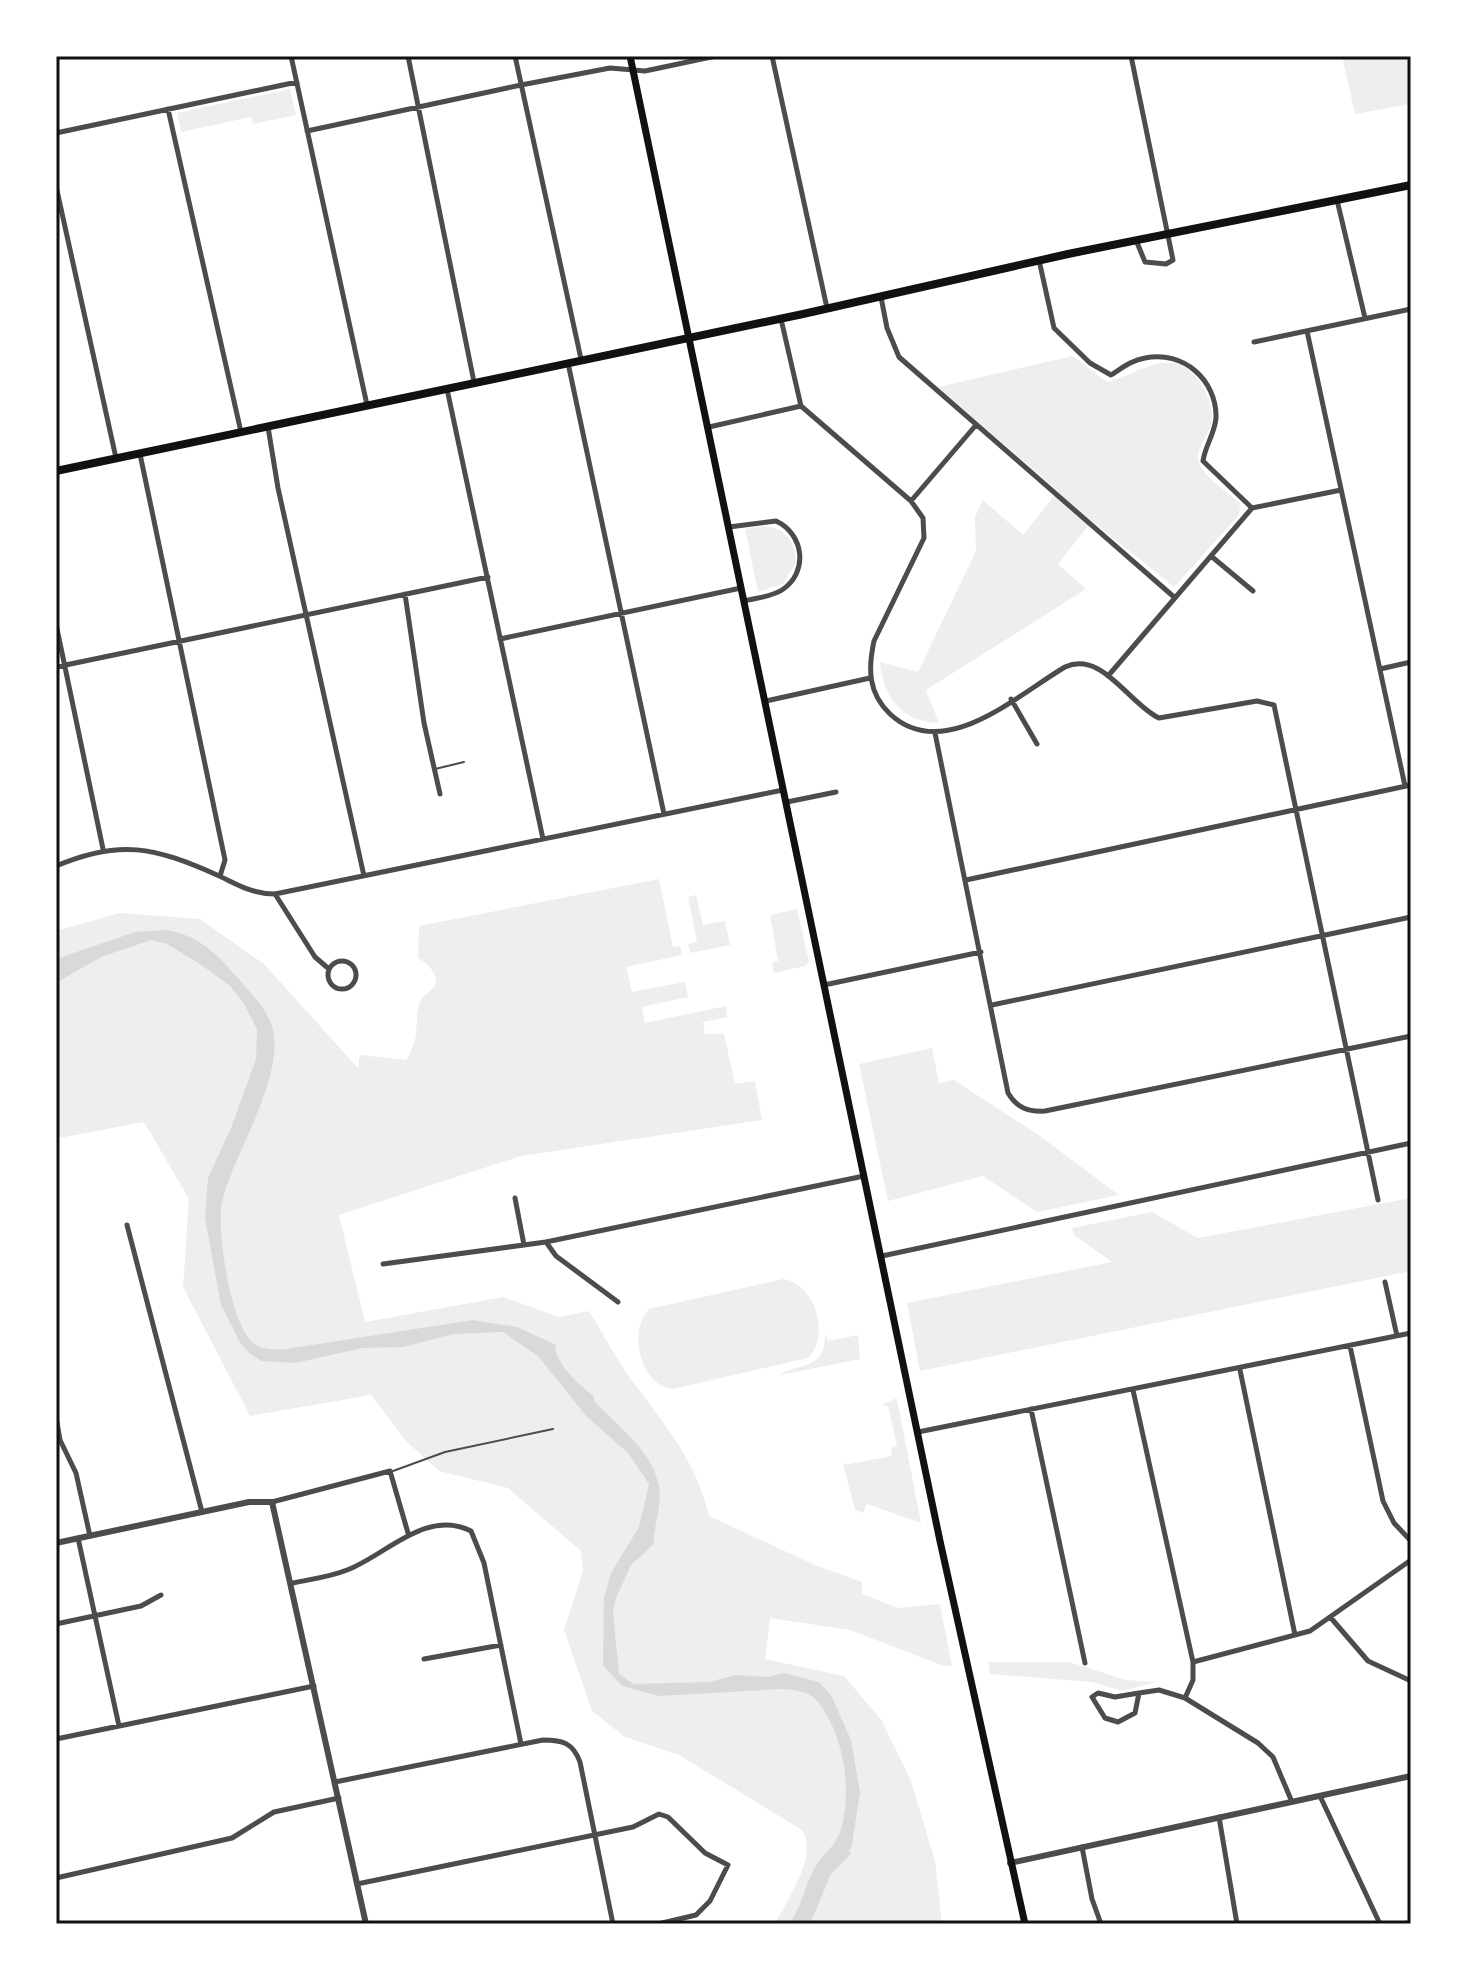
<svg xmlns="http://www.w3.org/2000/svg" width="1467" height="1980" font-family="'Public Sans',sans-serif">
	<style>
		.green { fill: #eee }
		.water { fill: #d9d9d9 }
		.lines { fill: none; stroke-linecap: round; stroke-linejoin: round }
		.service { stroke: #4c4c4c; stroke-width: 2 }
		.minor { stroke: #4c4c4c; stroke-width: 5 }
		.tertiary { stroke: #4c4c4c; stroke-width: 6 }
		.secondary { stroke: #111; stroke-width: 7 }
		.primary { stroke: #111; stroke-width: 8 }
		.neatline { fill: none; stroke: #111; stroke-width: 3 }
	</style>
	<rect width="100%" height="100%" fill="#fff"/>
	<path class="green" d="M 1342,56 L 1411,56 L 1411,104 L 1355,114 Z
		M 290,89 L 296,115 L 253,124 L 251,117 L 181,132 L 177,113 Z
		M 1073,356 L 1107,382 C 1142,373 1177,340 1204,389 C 1210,400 1214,413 1211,425 C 1207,437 1193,452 1200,465 C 1206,479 1228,492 1240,503 L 1239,515 L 1174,587 L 1092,521 L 1058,564 L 1086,589 L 926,690 L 939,723 C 902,722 883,697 880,662 L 918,672 L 976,551 L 975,517 L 983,500 L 1023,535 L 1058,491 L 938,387 Z
		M 762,526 C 783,527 796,540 796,562 L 783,584 L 758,592 L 745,529 Z
		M 659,879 L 673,947 L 680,946 L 682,955 L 626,967 L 632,992 L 685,982 L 688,997 L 642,1007 L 645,1023 L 726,1006 L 727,1017 L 703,1022 L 705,1034 L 724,1034 L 735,1084 L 755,1081 L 762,1120 L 521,1156 L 339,1215 L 365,1322 L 503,1297 L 559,1317 L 589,1311 C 602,1332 614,1355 628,1375 C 661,1420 697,1461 709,1516 L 815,1565 L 862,1582 L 862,1594 L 898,1608 L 940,1604 L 952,1666 L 944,1666 L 850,1630 L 770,1618 L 765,1659 L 844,1676 L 882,1721 L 911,1781 L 935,1861 L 942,1924 L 775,1924 C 787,1900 819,1855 802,1830 L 679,1755 L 625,1737 L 592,1711 L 564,1630 L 583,1571 L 581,1551 L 508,1488 L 439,1471 L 406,1441 L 371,1395 L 250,1416 L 183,1287 L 189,1199 L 144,1122 L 59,1138 L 56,1128 L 56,931 L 120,913 L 200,919 L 264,964 L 358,1068 L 360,1055 L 406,1060 C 423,1035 412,1018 421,1000 C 425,992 436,991 436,980 C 436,971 424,961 418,958 L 419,926 Z
		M 696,895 L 703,925 L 725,921 L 730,945 L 690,953 L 688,944 L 697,942 L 688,897 Z
		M 797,909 L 809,962 L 805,966 L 774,973 L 772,963 L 778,961 L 770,915 Z
		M 932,1048 L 939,1083 L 954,1080 L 1037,1134 L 1119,1195 L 1037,1212 L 983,1176 L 888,1201 L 859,1064 Z
		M 1411,1198 L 1411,1271 L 920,1371 L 907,1303 L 1112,1262 L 1074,1235 L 1072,1228 L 1152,1212 L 1198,1238 Z
		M 783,1279 C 815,1283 831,1336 808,1358 L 673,1389 C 641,1387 627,1331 649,1309 Z
		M 825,1333 L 828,1341 L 858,1335 L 860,1359 L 780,1375 C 798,1362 826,1372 825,1333 Z
		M 897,1398 L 897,1399 L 921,1523 L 867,1504 L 863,1513 L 855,1510 L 842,1460 L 844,1465 L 892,1456 L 891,1448 L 897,1446 L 888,1406 L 881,1405 Z
		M 988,1662 L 1069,1662 L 1126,1680 L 1156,1682 L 1122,1691 L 1092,1682 L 990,1674 Z"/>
	<path class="water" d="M 166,930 C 196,934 216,953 235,975 C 248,990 263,1004 271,1023 C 289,1073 233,1153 222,1202 C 216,1228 231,1332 256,1345 C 265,1350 277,1350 286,1349 L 473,1320 L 517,1327 L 556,1345 C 552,1358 579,1387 594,1396 L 594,1401 C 619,1428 659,1455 660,1496 C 660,1510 652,1535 654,1544 L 631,1565 L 616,1598 L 613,1612 L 619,1674 L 634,1684 L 709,1682 L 736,1675 L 768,1677 L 783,1673 L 819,1682 L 831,1695 L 851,1740 L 860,1793 L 851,1850 L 848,1849 L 851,1854 L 831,1874 L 810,1924 L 789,1924 C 803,1905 804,1887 814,1869 C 823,1853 836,1847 841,1829 C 853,1789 843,1730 816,1700 C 808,1690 793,1690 781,1689 L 659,1696 L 622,1686 L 603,1665 L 604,1598 L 611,1573 L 639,1527 L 649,1484 L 628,1453 L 587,1417 L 538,1356 L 503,1332 L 454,1334 L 403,1347 L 363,1348 L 295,1363 L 262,1361 L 250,1354 L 240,1343 L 221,1305 L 205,1218 L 208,1178 L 231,1128 L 256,1059 L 257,1029 L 243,1002 L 229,985 L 200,964 L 167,944 L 151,940 L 101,957 L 56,983 L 56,959 L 135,932 Z"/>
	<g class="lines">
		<path class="service" d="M 435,769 L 464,762
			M 393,1471 L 445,1452 L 553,1429"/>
		<path class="minor" d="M 291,56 L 367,405
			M 408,56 L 474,382
			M 515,56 L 581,359
			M 772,56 L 827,308
			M 1131,56 L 1173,260 L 1166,264 L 1145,262 L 1136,240
			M 168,109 L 241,432
			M 307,131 L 521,85 L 610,68 L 645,71 L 716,56
			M 56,133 L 297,82
			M 56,186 L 116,458
			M 1337,200 L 1365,318
			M 1039,260 L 1054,328 L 1090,363 L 1111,375 C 1122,368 1132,360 1145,358 C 1183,350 1217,380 1216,418 C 1215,433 1205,446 1203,461 L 1252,508
			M 881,297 L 887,328 L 899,357 L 1174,597
			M 781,319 L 801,406 L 911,501 L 923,518 L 924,538 L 874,641 C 868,669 868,693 890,714 C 944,764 1017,695 1065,667 C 1102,650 1129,704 1159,718 L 1257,701 L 1274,705 L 1378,1200
			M 1307,331 L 1405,786
			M 1254,342 L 1411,309
			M 568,363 L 664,814
			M 447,389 L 543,839
			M 268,427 L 278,488 L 364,876
			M 709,427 L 801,406
			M 140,454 L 225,860 L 220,876
			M 911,501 L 976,425
			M 729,527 L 776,521 C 804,534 809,572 782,590 C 771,597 756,598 744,601
			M 1211,556 L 1253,591
			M 405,594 L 424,723 L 440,794
			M 56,624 L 103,849
			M 500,639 L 741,588
			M 56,667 L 488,577
			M 1380,669 L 1411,662
			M 1108,676 L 1252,508 L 1341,490
			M 1011,699 L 1037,744
			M 766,701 L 870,678
			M 935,733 L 1008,1093 C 1017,1108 1028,1112 1045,1111 L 1411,1036
			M 787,802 L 836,792
			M 56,866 C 120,839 154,847 217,875 C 237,884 251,894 275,894 L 783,790
			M 966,880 L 1411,785
			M 275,894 L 315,957 L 329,969
			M328 975a14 14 0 1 1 28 0a14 14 0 1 1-28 0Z
			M 824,985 L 981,952
			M 992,1005 L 1411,917
			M 515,1198 L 524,1245
			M 127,1225 L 202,1512
			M 546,1242 L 556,1256 L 618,1302
			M 882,1256 L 1411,1143
			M 383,1264 L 546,1242 L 864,1176
			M 1385,1282 L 1397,1336
			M 1350,1346 L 1383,1501 L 1394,1523 L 1411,1541
			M 1240,1370 L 1295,1635
			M 1133,1390 L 1193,1662 L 1193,1680 L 1185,1698
			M 1031,1409 L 1085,1663
			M 56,1417 L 60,1440 L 76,1473 L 90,1536
			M 918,1432 L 1411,1333
			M 272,1502 L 390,1471 L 408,1533
			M 78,1538 L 119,1726
			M 293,1583 C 311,1579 330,1577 347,1570 C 385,1556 426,1508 471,1531 L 484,1563 L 521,1744
			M 1331,1618 L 1368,1661 L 1411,1681
			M 56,1624 L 141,1606 L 161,1595
			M 424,1659 L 501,1645
			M 1193,1662 L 1310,1631 L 1411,1560
			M 1139,1693 L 1115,1697 L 1098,1693 L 1092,1697 L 1105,1718 L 1118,1722 L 1135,1713 L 1139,1693 L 1159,1690 L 1185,1698 L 1258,1743 L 1273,1757 L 1292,1802
			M 56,1739 L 314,1686
			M 335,1782 L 543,1740 C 563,1740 573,1743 580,1762 L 613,1924
			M 1320,1796 L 1380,1924
			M 1219,1817 L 1237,1924
			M 1082,1847 L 1092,1899 L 1101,1924
			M 56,1878 L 232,1838 L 274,1812 L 339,1798
			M 357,1884 L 633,1827 L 659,1814 L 668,1817 L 705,1853 L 728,1865 L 710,1901 L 696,1915 L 658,1924
			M 1394,1924 L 1411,1923"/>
		<path class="tertiary" d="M 56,1543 L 249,1502 L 272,1502 L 366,1924
			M 1010,1863 L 1411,1776"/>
		<path class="secondary" d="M 630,56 L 940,1541 L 1025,1924"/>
		<path class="primary" d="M 56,471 L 803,314 L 1068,254 L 1411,185"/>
	</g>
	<rect width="1467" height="1980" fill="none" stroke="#ffffff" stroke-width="116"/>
	<rect x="58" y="58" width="1351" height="1864" class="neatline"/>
</svg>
